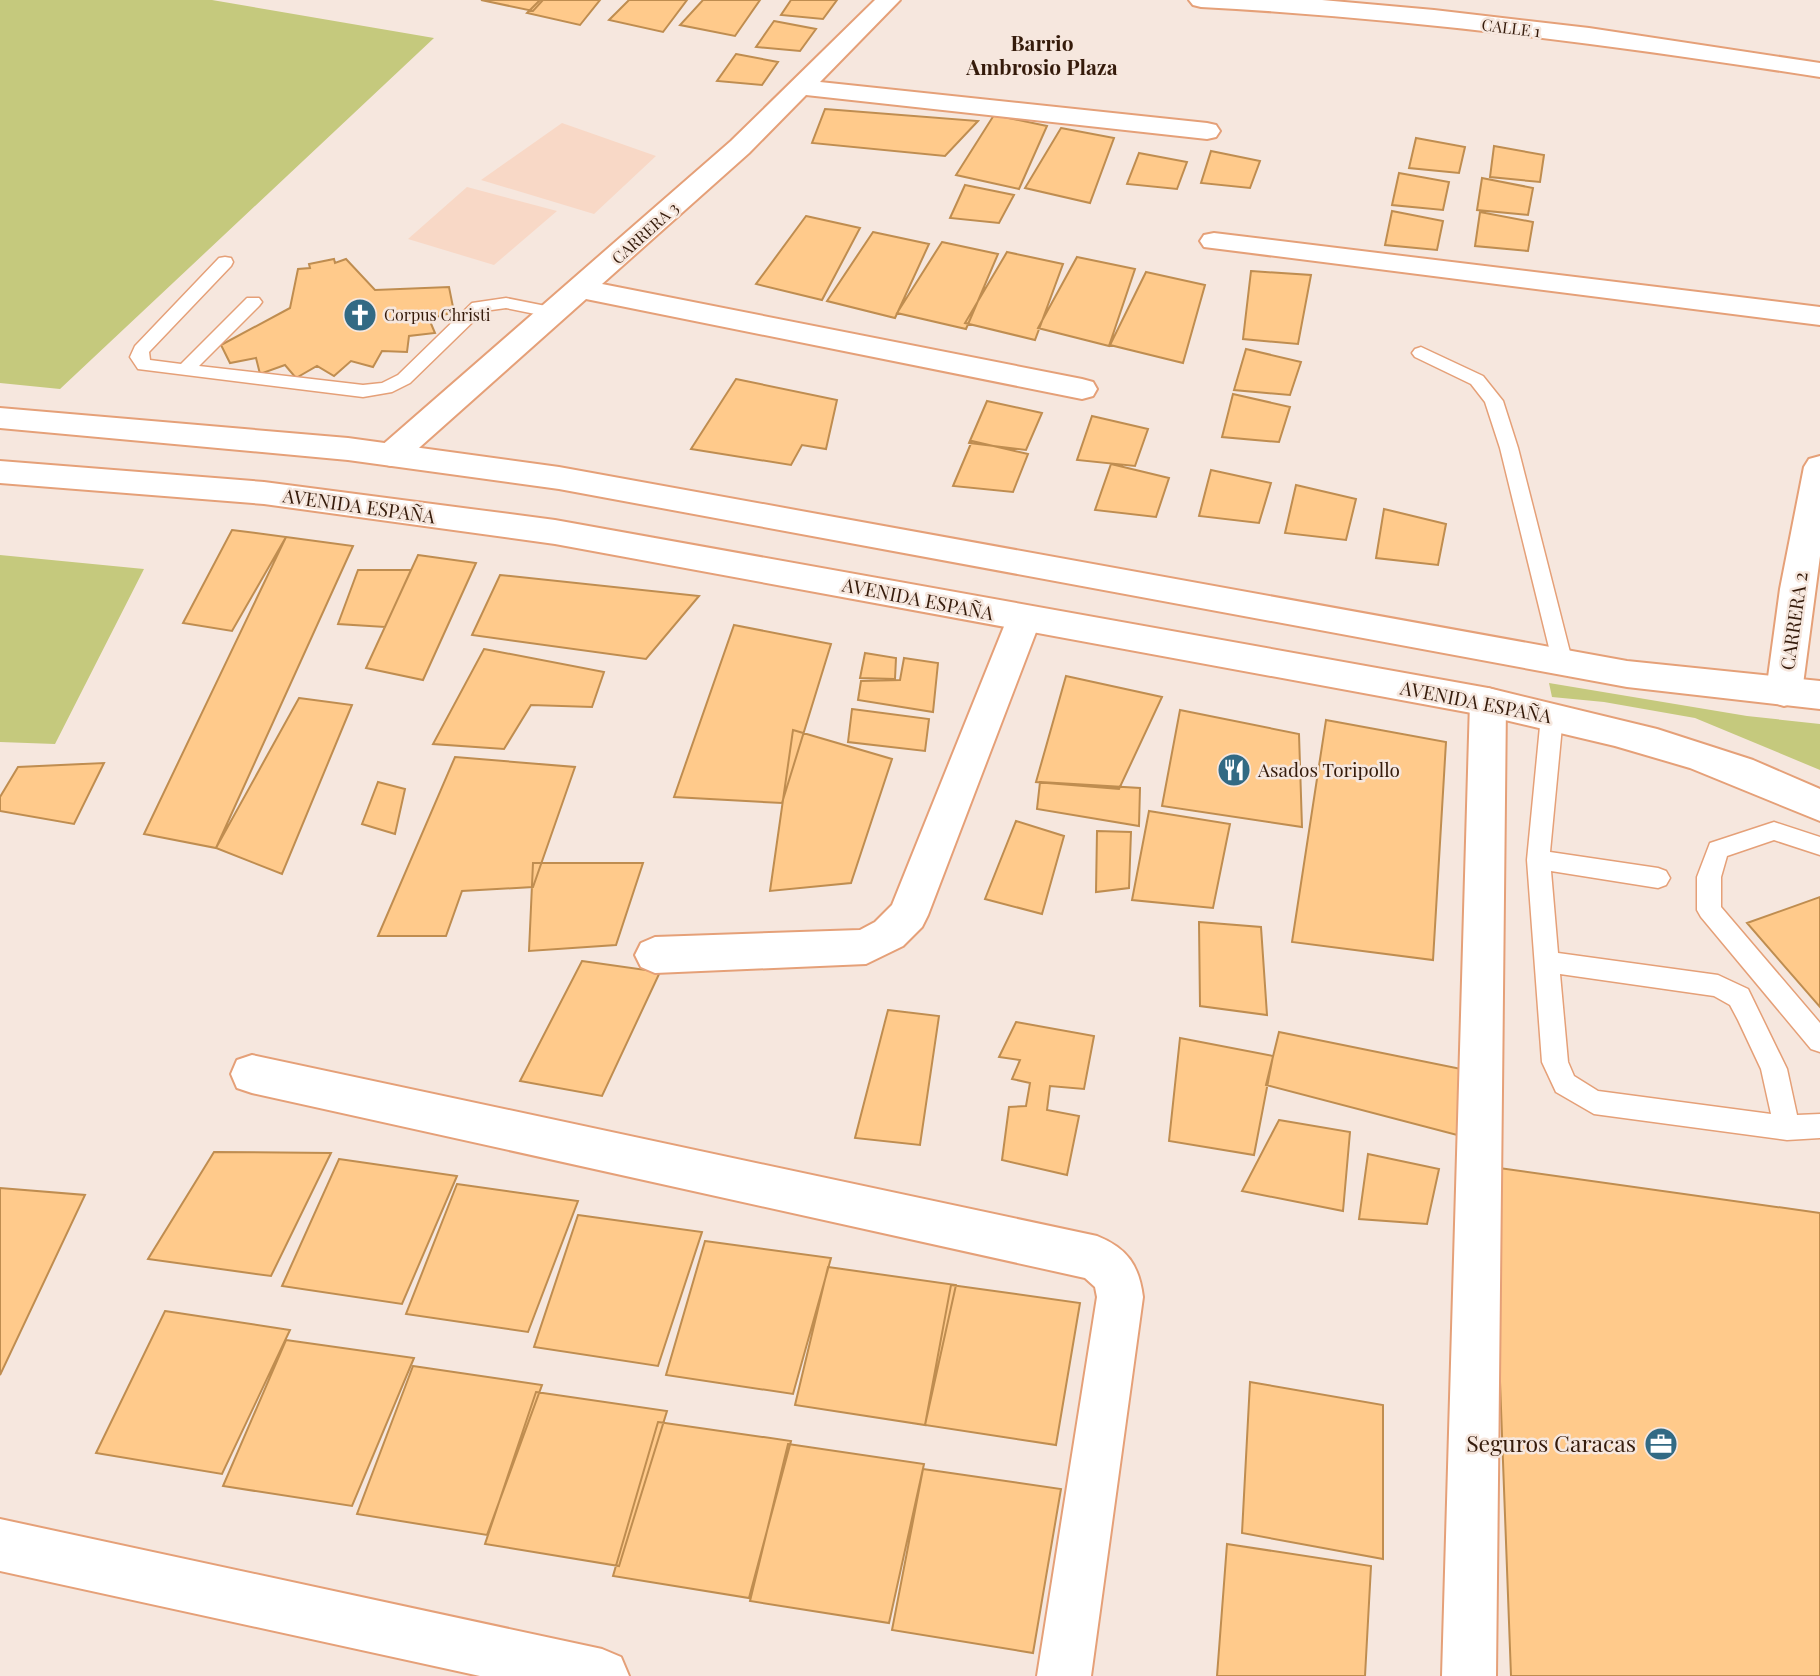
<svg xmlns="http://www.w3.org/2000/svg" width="1820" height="1676" font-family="'Playfair Display',serif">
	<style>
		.built { fill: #f8d8c6 }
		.green { fill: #c5c97d }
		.building { fill: #ffca8b; stroke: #bf8d50; stroke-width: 2 }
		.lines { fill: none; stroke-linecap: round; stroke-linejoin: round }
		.service-casing { stroke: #e5a078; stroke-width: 3 }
		.minor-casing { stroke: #e5a078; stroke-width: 4 }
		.tertiary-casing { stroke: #e5a078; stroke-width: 4 }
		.service { fill: #fff; fill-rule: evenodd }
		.minor { fill: #fff; fill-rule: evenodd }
		.tertiary { fill: #fff; fill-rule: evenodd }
		.labels { text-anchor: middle; stroke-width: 5; stroke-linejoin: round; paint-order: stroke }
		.far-street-label { font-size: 16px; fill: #351b0b; stroke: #f6e7de }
		.far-poi-label { font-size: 16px; fill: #351b0b; stroke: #f6e7de; text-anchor: start }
		.street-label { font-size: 19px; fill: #351b0b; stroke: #f6e7de }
		.poi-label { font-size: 19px; fill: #351b0b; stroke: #f6e7de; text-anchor: start }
		.far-district-label { font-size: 21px; font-weight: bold; fill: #351b0b; stroke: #f6e7de }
		.near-poi-label { font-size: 23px; fill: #351b0b; stroke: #f6e7de; text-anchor: end }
	</style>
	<rect width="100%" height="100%" fill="#f6e7de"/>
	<path class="built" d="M 562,123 L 656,156 L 594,214 L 481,180 Z
		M 467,187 L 557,211 L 494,265 L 408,239 Z"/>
	<path class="green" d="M 0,0 L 212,0 L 434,38 L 60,389 L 0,383 Z
		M 0,555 L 144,569 L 55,744 L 0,742 Z
		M 1549,683 L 1747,716 L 1820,724 L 1820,770 L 1695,718 L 1604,702 L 1552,697 Z"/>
	<path class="building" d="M 481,0 L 543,0 L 533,11 Z
		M 540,0 L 600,0 L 580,25 L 527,13 Z
		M 629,0 L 687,0 L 663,32 L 609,20 Z
		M 703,0 L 760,0 L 735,36 L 680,25 Z
		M 791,0 L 837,0 L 823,19 L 781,15 Z
		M 774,21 L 816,29 L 800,51 L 756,47 Z
		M 736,54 L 778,62 L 762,85 L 717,81 Z
		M 825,109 L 978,121 L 945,156 L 812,143 Z
		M 994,115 L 1047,126 L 1019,189 L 956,175 Z
		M 1061,128 L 1114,138 L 1090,203 L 1025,188 Z
		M 1416,138 L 1465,147 L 1459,173 L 1409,168 Z
		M 1494,146 L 1544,155 L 1540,182 L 1490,177 Z
		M 1211,151 L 1260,161 L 1250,188 L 1201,183 Z
		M 1139,153 L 1187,162 L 1177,189 L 1127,184 Z
		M 1399,173 L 1449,182 L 1443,210 L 1392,205 Z
		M 1482,178 L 1533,188 L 1528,215 L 1477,210 Z
		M 965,185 L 1014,195 L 999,223 L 950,218 Z
		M 1392,211 L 1443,221 L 1437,250 L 1385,245 Z
		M 1480,212 L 1533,222 L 1528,251 L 1475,246 Z
		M 806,216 L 860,228 L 822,300 L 756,284 Z
		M 873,232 L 929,244 L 895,318 L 827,301 Z
		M 942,242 L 998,254 L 966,329 L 897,313 Z
		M 1007,252 L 1063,264 L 1035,340 L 965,323 Z
		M 1077,257 L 1135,269 L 1109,346 L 1038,328 Z
		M 334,259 L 335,263 L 346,259 L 375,290 L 449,287 L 454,312 L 429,319 L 435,333 L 409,336 L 407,352 L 382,351 L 373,367 L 351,361 L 334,376 L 317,366 L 296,378 L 285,365 L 260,374 L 256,358 L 230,363 L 221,345 L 290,308 L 298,269 L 310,268 L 309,264 Z
		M 1251,271 L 1311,275 L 1298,344 L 1243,339 Z
		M 1146,272 L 1205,285 L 1183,363 L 1110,345 Z
		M 1246,349 L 1301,362 L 1290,395 L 1234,390 Z
		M 736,379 L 837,400 L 826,449 L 802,445 L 791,465 L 691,449 Z
		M 1233,394 L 1290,407 L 1279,442 L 1222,437 Z
		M 987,401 L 1042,413 L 1026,450 L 969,443 Z
		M 1092,416 L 1148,429 L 1135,466 L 1077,460 Z
		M 972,441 L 1028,454 L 1013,492 L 953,486 Z
		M 1111,464 L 1169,478 L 1156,517 L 1095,510 Z
		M 1211,470 L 1271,483 L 1259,523 L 1199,516 Z
		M 1296,485 L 1356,499 L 1346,540 L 1285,533 Z
		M 1384,509 L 1446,524 L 1438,565 L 1376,558 Z
		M 232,530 L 286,537 L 232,631 L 183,623 Z
		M 286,537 L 353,546 L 216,848 L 144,834 Z
		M 418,555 L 476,563 L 423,680 L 366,668 Z
		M 358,570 L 411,570 L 385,627 L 338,624 Z
		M 500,575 L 699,596 L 646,659 L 472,635 Z
		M 734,625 L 831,644 L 782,803 L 674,797 Z
		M 484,649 L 604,672 L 592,707 L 531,705 L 504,749 L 433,744 Z
		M 865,653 L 896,658 L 895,679 L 860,678 Z
		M 904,658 L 938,663 L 933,712 L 858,700 L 861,681 L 900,680 Z
		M 1066,676 L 1162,697 L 1119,789 L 1036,782 Z
		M 299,698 L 352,705 L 282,874 L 216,848 Z
		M 852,709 L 929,719 L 925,751 L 848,742 Z
		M 1180,710 L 1299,734 L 1302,827 L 1162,806 Z
		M 1326,720 L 1446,742 L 1433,960 L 1292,942 Z
		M 793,730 L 892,759 L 851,883 L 770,891 Z
		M 455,757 L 575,767 L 533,887 L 462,891 L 446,936 L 378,936 Z
		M 104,763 L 74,824 L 0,811 L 0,797 L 18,767 Z
		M 378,782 L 405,789 L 395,834 L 362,824 Z
		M 1040,782 L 1140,788 L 1139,826 L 1037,809 Z
		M 1149,811 L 1230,824 L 1213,908 L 1132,900 Z
		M 1016,821 L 1064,836 L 1042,914 L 985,899 Z
		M 1097,831 L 1131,832 L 1129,888 L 1096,892 Z
		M 533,863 L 643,863 L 616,945 L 529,951 Z
		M 1820,897 L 1820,1007 L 1747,923 Z
		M 1199,922 L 1261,927 L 1267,1015 L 1200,1006 Z
		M 582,961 L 660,972 L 602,1096 L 520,1081 Z
		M 888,1010 L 939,1016 L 920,1145 L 855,1138 Z
		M 1016,1022 L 1094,1036 L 1084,1089 L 1050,1086 L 1047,1110 L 1079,1116 L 1067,1175 L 1002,1160 L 1009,1107 L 1026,1106 L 1030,1083 L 1012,1079 L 1020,1060 L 999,1057 Z
		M 1279,1032 L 1471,1071 L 1461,1136 L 1266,1085 Z
		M 1180,1038 L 1273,1056 L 1254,1155 L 1169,1141 Z
		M 1279,1120 L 1350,1132 L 1343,1211 L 1242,1191 Z
		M 214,1152 L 331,1153 L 271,1276 L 148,1259 Z
		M 1368,1154 L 1439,1169 L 1427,1224 L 1359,1219 Z
		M 339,1159 L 457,1176 L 402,1304 L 282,1286 Z
		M 1492,1167 L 1820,1213 L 1820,1676 L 1511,1676 Z
		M 457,1184 L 578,1201 L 528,1332 L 406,1314 Z
		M 0,1188 L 85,1195 L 0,1375 Z
		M 578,1215 L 702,1232 L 658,1366 L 534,1347 Z
		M 705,1241 L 831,1258 L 793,1394 L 666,1375 Z
		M 828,1267 L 956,1285 L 925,1425 L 795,1405 Z
		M 951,1285 L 1080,1303 L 1056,1445 L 925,1425 Z
		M 165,1311 L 290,1330 L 222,1474 L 96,1453 Z
		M 286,1340 L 414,1358 L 352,1506 L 223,1486 Z
		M 413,1366 L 542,1385 L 487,1535 L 357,1514 Z
		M 1250,1382 L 1383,1405 L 1383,1559 L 1242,1533 Z
		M 536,1392 L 667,1411 L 619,1566 L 485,1544 Z
		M 658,1422 L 791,1441 L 749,1598 L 613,1576 Z
		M 788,1444 L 924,1464 L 889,1623 L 750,1601 Z
		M 923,1469 L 1061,1489 L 1033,1653 L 892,1630 Z
		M 1227,1544 L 1371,1566 L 1365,1676 L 1217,1676 Z"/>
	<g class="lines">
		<defs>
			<path id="service" d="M 225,257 L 231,258 L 233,262 L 231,266 L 149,352 L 150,360 L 181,364 L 247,298 L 259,298 L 262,302 L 259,306 L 199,366 L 363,385 L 382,383 L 398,375 L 472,303 L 506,298 L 561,309 L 564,313 L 555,318 L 506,308 L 484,311 L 410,383 L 392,392 L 363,397 L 138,369 L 130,357 L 135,346 L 219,258 Z
				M 1421,347 L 1483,376 L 1503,401 L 1518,448 L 1572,660 L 1569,666 L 1562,668 L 1555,666 L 1552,660 L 1500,448 L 1485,402 L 1471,384 L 1415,357 L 1412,353 L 1415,349 Z
				M 1552,708 L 1560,710 L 1563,716 L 1550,852 L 1658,868 L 1666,871 L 1670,878 L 1666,885 L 1658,888 L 1551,871 L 1558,953 L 1718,975 L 1748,989 L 1787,1069 L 1797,1115 L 1820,1114 L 1820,1138 L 1787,1140 L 1594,1114 L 1556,1092 L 1542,1062 L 1527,860 L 1541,716 L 1544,710 ZM 1560,974 L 1714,996 L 1730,1005 L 1738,1020 L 1761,1069 L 1771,1114 L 1598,1091 L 1574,1076 L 1568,1062 Z
				M 1774,822 L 1820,837 L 1820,855 L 1774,840 L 1727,856 L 1721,877 L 1721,907 L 1820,1023 L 1820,1052 L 1811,1049 L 1701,917 L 1697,910 L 1697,877 L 1710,843 Z"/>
			<path id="minor" d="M 875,0 L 900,0 L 820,82 L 1207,123 L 1216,125 L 1220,131 L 1216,137 L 1207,139 L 806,95 L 749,153 L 602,284 L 1082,379 L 1093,382 L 1097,389 L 1093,396 L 1082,399 L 586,299 L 402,463 L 391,466 L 380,463 L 375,455 L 380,447 L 731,141 Z
				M 1189,0 L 1322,0 L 1434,10 L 1589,28 L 1820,63 L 1820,77 C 1614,45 1409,18 1201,7 L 1193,5 Z
				M 1214,233 L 1820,307 L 1820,325 L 1204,247 L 1200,241 L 1204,235 Z
				M 1820,456 L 1820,556 L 1802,692 L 1797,702 L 1784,706 L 1771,702 L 1766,692 L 1780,589 L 1804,467 L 1809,459 Z
				M 1024,606 L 1036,610 L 1041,619 L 928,915 L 922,927 L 903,946 L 866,964 L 655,973 L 641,967 L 635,955 L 641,943 L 655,937 L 860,930 L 875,922 L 892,905 L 1007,619 L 1012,610 Z
				M 1488,688 L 1501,692 L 1506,702 L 1496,1676 L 1442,1676 L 1470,702 L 1475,692 Z
				M 252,1055 L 1097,1236 C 1127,1248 1139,1265 1143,1297 L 1091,1676 L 1037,1676 L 1097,1297 L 1095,1287 L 1085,1278 L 252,1093 L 237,1088 L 231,1074 L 237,1060 Z
				M 0,1519 L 602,1649 L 621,1657 L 629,1676 L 480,1676 L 0,1571 Z"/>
			<path id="tertiary" d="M 0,408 L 348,438 L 559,467 L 1627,661 L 1820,681 L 1820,709 L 1627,687 L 559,489 L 348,460 L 0,428 Z
				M 0,461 L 264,482 L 555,520 L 1488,688 L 1657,729 L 1753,760 L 1820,789 L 1820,821 L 1690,768 L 1615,746 L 1488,716 L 555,544 L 264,504 L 0,483 Z"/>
		</defs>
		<use href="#service" class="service-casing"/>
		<use href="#minor" class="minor-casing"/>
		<use href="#tertiary" class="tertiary-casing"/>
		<use href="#service" class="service"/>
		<use href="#minor" class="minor"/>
		<use href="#tertiary" class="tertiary"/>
	</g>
	<defs>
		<symbol id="church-disc" viewBox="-11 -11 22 22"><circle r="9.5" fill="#326a84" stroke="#f6e7de"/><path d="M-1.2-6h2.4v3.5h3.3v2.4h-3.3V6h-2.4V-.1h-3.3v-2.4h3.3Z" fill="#fff"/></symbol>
		<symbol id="restaurant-disc" viewBox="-11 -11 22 22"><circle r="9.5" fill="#326a84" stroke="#f6e7de"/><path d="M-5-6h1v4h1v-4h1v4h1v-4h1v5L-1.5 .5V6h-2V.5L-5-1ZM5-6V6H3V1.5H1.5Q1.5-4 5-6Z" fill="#fff"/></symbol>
		<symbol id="office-disc" viewBox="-11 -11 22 22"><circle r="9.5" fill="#326a84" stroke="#f6e7de"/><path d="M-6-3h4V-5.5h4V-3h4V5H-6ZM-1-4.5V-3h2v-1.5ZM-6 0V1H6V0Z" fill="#fff"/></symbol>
	</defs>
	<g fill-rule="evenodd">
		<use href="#church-disc" x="341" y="296" width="38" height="38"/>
		<use href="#restaurant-disc" x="1215" y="751" width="38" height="38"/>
		<use href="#office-disc" x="1642" y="1425" width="38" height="38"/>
	</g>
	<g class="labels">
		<g class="far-street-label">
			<text transform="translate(1511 28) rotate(7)" y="6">CALLE 1</text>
			<text transform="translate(645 233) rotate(-42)" y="6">CARRERA 3</text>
		</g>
		<g class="far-poi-label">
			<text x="384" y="321">Corpus Christi</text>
		</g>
		<g class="street-label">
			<text transform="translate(359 506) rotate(8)" y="7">AVENIDA ESPAÑA</text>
			<text transform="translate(918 599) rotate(11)" y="7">AVENIDA ESPAÑA</text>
			<text transform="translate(1794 621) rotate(-82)" y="7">CARRERA 2</text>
			<text transform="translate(1476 702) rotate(11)" y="7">AVENIDA ESPAÑA</text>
		</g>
		<g class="poi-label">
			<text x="1258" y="777">Asados Toripollo</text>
		</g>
		<g class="far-district-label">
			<text x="1042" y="51">Barrio<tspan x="1042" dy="24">Ambrosio Plaza</tspan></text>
		</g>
		<g class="near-poi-label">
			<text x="1636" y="1452">Seguros Caracas</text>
		</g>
	</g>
</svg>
